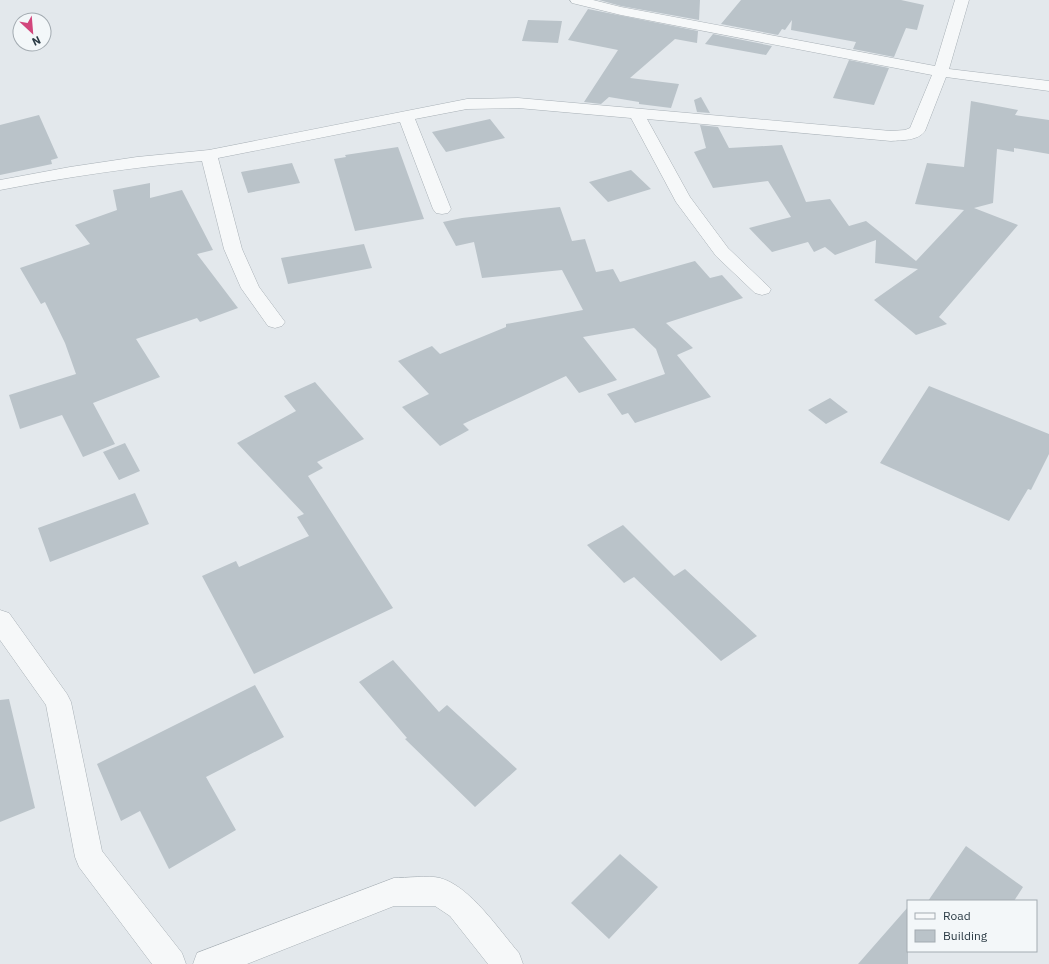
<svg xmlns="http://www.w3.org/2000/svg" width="1049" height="964" font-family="'IBM Plex Sans',sans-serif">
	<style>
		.building { fill: #bac3c9 }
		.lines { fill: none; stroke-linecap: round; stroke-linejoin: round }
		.street-casing { stroke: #a8b0b6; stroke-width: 1 }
		.street { fill: #f6f8f9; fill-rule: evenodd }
	</style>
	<rect width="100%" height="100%" fill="#e3e8ec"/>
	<path class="building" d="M 599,0 L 700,0 L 699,20 L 621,6 Z
		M 741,0 L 901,0 L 924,5 L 917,30 L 906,28 L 894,57 L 853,49 L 856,42 L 791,30 L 792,20 L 785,30 L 782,29 L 778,35 L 721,24 Z
		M 588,9 L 698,31 L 697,43 L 675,39 L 630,78 L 679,84 L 671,108 L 639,104 L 639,102 L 609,97 L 601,104 L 584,102 L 618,50 L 568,40 Z
		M 528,20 L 562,21 L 558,43 L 522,41 Z
		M 713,34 L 772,46 L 766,55 L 705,44 Z
		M 849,60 L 889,68 L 874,105 L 833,98 Z
		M 701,97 L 710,113 L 697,112 L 694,100 Z
		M 971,101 L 1018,110 L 1015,115 L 1049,120 L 1049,154 L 1014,148 L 1014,152 L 997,149 L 993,203 L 974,208 L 1018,225 L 939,317 L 947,324 L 916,335 L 874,300 L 918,269 L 875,263 L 876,240 L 835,255 L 825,247 L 814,252 L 808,242 L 772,252 L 749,228 L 791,217 L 768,181 L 713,188 L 694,152 L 706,148 L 700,125 L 718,127 L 729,148 L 782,145 L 806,202 L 830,199 L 849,226 L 866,221 L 916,261 L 964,210 L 915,204 L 927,163 L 964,167 Z
		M 39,115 L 58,158 L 51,160 L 52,164 L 0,175 L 0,125 Z
		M 490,119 L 505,138 L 446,152 L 432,132 Z
		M 398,147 L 424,219 L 355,231 L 334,159 L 346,157 L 345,155 Z
		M 292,163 L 300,183 L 248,193 L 241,172 Z
		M 631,170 L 651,189 L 608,202 L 589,182 Z
		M 150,183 L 150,198 L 182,190 L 213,250 L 197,254 L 238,308 L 200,322 L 197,318 L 136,339 L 160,377 L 93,403 L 115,444 L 83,457 L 62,415 L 20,429 L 9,395 L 76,374 L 65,343 L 45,302 L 41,304 L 20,268 L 90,244 L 75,225 L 117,210 L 113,190 Z
		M 560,207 L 572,241 L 585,239 L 596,272 L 613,269 L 620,282 L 695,261 L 710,278 L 722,275 L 743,298 L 666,323 L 693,348 L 677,355 L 711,397 L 635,423 L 628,413 L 622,415 L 607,394 L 665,374 L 656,349 L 634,328 L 583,337 L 617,380 L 579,393 L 566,376 L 463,424 L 469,430 L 440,446 L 402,407 L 429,394 L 398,361 L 432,346 L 440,354 L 506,327 L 506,324 L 583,310 L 562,270 L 482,278 L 474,242 L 456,246 L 443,222 L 462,218 Z
		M 364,244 L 372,268 L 288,284 L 281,258 Z
		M 315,382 L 364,439 L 317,462 L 323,468 L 308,476 L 393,608 L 254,674 L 202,576 L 236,561 L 239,567 L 309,536 L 297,517 L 304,514 L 237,443 L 296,411 L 284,396 Z
		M 929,386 L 1049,434 L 1049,454 L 1031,490 L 1028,489 L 1009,521 L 880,463 Z
		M 830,398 L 848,412 L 826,424 L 808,410 Z
		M 125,443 L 140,471 L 119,480 L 103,452 Z
		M 135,493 L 149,524 L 50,562 L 38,528 Z
		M 623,525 L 674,576 L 685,569 L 757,636 L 721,661 L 634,577 L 624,583 L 587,545 Z
		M 393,660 L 439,712 L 447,705 L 517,769 L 475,807 L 405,739 L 407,738 L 359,682 Z
		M 255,685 L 284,737 L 206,777 L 236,830 L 169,869 L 140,811 L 121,821 L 97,764 Z
		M 9,699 L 35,808 L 0,822 L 0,700 Z
		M 966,846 L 1023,887 L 1014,901 L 928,901 Z
		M 620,854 L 658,887 L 609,939 L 571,903 Z
		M 908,907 L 908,964 L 858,964 Z"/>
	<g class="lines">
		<defs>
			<path id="street" d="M 570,0 L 593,0 L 621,7 L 935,66 L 955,0 L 969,0 L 949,69 L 1049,81 L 1049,91 L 946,77 L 925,131 C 918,141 902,140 891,141 L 647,119 L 690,197 L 728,248 L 771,289 L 769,293 L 762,295 L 755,293 L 716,256 L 676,202 L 631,118 L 518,108 L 467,109 L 415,119 L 451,209 L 448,213 L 442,214 L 436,213 L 433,209 L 400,122 L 218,158 L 242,249 L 259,287 L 285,322 L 282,326 L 275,328 L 268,326 L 241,288 L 224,249 L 202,161 C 134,167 67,177 0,190 L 0,180 L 70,167 L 137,157 L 209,150 L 467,99 L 518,98 L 891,131 L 905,130 L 910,128 L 932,75 L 621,15 L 572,3 Z
				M 0,610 L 9,613 L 67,694 L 71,702 L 102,851 L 182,953 L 186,964 L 152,964 L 79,867 L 75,857 L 46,705 L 0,640 Z
				M 394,878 C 406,878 429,875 440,878 C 470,886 499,930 519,953 L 523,964 L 488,964 L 450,916 L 435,906 L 394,906 L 247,964 L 193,964 L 197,953 Z"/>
		</defs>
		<use href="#street" class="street-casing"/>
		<use href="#street" class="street"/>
	</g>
	<rect x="907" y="900" width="130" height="52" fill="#f3f7f9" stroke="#a3abb1"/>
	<rect x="915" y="913" width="20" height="6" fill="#f6f8f9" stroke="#a3abb1"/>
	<text x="943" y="920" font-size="12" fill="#2a3a44">Road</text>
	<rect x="915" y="930" width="20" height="12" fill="#bac3c9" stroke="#a3abb1"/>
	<text x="943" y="940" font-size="12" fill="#2a3a44">Building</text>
	<g transform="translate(32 32) rotate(154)"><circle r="19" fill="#f3f7f9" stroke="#a3abb1"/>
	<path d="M0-3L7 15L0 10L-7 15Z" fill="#d2467c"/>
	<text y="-6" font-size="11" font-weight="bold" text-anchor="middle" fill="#2a3a44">N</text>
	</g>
</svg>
